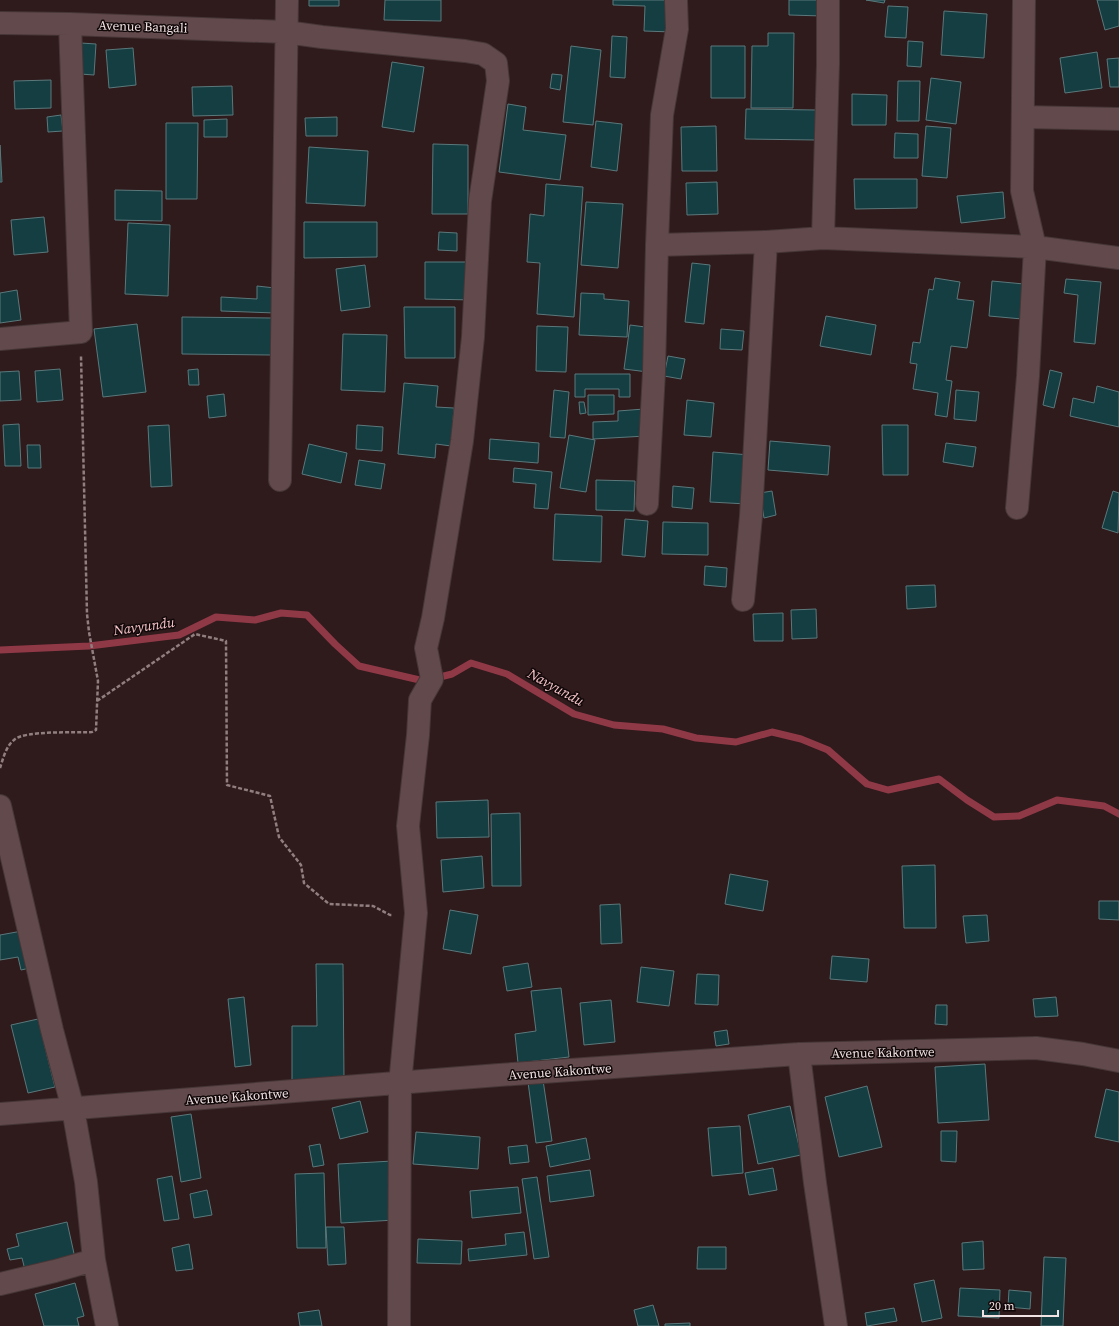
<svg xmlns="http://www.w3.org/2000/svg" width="1119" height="1326" font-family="'Source Serif 4',serif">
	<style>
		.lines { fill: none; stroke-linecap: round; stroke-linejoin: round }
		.stream { stroke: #8f3947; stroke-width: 7 }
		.building { fill: #143e42; stroke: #5b787b }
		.minor-casing { stroke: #463637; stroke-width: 24 }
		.path { stroke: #917f80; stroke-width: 2.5; stroke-dasharray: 4 2; stroke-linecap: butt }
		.minor { stroke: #62494b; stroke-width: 22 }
		.labels { text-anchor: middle; stroke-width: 3; stroke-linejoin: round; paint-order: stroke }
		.street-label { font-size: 13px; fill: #f1e2e3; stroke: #110809 }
		.water-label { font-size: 14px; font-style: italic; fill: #f7c4c8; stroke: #110809 }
	</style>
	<rect width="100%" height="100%" fill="#2f1a1c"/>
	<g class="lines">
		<path class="stream" d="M 0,650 L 89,646 L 179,635 L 216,617 L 255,620 L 281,613 L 307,615 L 335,644 L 359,666 L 424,681 L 452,674 L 471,663 L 507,674 L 574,714 L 614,725 L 663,729 L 696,738 L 736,742 L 772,732 L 801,739 L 828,750 L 867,784 L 888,790 L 939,779 L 967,800 L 994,817 L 1019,816 L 1057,800 L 1104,806 L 1119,814"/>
	</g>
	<path class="building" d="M 309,0 L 339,0 L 339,6 L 309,6 Z
		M 385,0 L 441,0 L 441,21 L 384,20 Z
		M 613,0 L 673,0 L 672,32 L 644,31 L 645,6 L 613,5 Z
		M 789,0 L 824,0 L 823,16 L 789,15 Z
		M 866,0 L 885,0 L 884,3 Z
		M 1097,0 L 1119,0 L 1119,26 L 1105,30 Z
		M 888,6 L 908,7 L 906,38 L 885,37 Z
		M 944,11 L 987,14 L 984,58 L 941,55 Z
		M 768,33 L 794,33 L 793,108 L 751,108 L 752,46 L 768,46 Z
		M 612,36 L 627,37 L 625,78 L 610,77 Z
		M 908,41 L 923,42 L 921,67 L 907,66 Z
		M 81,43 L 96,44 L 94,75 L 80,74 Z
		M 571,46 L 601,50 L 593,125 L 563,122 Z
		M 711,46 L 745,46 L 745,98 L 711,98 Z
		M 133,48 L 136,85 L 109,88 L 106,50 Z
		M 1097,52 L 1102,88 L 1065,93 L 1060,58 Z
		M 1119,58 L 1119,87 L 1110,87 L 1107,59 Z
		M 392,62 L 424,67 L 414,132 L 382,127 Z
		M 552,74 L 562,75 L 560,90 L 550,88 Z
		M 931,78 L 961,82 L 956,124 L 926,120 Z
		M 51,80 L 51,108 L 15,109 L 14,81 Z
		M 898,81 L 920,81 L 919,121 L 897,121 Z
		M 232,86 L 233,115 L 193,116 L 192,87 Z
		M 852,94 L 887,95 L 886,125 L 852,125 Z
		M 508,104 L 526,107 L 523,130 L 566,135 L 560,180 L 499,172 Z
		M 746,109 L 816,110 L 816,140 L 745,139 Z
		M 61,115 L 63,131 L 48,132 L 47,117 Z
		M 337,117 L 337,136 L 306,136 L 305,118 Z
		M 227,119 L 227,137 L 204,137 L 204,120 Z
		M 596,121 L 622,124 L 617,171 L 591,167 Z
		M 166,123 L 198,123 L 197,199 L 166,199 Z
		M 716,126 L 717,171 L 682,171 L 681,127 Z
		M 926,126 L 951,128 L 947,178 L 922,176 Z
		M 895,133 L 918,134 L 918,158 L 894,158 Z
		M 433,144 L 468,145 L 468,214 L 432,214 Z
		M 0,145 L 2,182 L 0,182 Z
		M 309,147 L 368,151 L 365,206 L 306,203 Z
		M 854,179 L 917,179 L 917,208 L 855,209 Z
		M 717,182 L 718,214 L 687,215 L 686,183 Z
		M 546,184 L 583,187 L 574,317 L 537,314 L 540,263 L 527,262 L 530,214 L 544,216 Z
		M 115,190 L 162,191 L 162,221 L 115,220 Z
		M 1003,192 L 1005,218 L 961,223 L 957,196 Z
		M 586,202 L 623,204 L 618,268 L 581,265 Z
		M 44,217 L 48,252 L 14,255 L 11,220 Z
		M 304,222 L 377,222 L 377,257 L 304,258 Z
		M 128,223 L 170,225 L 168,296 L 125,294 Z
		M 439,232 L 457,233 L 457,251 L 438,250 Z
		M 425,262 L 473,262 L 473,300 L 425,299 Z
		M 692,263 L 710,265 L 704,324 L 685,322 Z
		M 365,265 L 370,307 L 341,311 L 336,269 Z
		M 935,278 L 960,282 L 957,299 L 974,301 L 967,348 L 951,346 L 946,380 L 952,381 L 947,417 L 935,415 L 938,393 L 913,389 L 917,364 L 910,363 L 913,342 L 920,343 L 929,289 L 933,290 Z
		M 1066,279 L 1101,282 L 1095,344 L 1074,342 L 1078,295 L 1064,293 Z
		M 992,281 L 1024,284 L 1022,319 L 989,316 Z
		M 257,286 L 275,288 L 275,313 L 221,311 L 221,297 L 257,299 Z
		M 17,290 L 21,320 L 0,323 L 0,293 Z
		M 581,293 L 604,294 L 604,299 L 629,301 L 627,337 L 579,335 Z
		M 404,307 L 455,307 L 455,358 L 405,358 Z
		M 826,316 L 876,325 L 871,355 L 820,346 Z
		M 182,317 L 272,318 L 271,355 L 182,354 Z
		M 137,324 L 146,392 L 103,397 L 94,329 Z
		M 630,325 L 653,328 L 648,372 L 624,369 Z
		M 537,326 L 568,327 L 566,372 L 536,371 Z
		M 721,329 L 744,331 L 742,350 L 720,349 Z
		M 343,334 L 387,335 L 385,392 L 341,390 Z
		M 668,356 L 685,359 L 681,379 L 664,376 Z
		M 60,369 L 63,400 L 37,402 L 35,371 Z
		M 198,369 L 199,385 L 189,385 L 188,370 Z
		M 1050,370 L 1062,373 L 1054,408 L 1043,405 Z
		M 19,371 L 21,400 L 0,401 L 0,372 Z
		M 575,374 L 630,374 L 630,397 L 619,397 L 619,389 L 585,389 L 585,397 L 575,397 Z
		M 404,383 L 438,386 L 436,407 L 454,408 L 451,446 L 436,444 L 435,458 L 398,454 Z
		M 1097,386 L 1119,392 L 1119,427 L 1070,416 L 1073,398 L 1094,403 Z
		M 554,390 L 569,392 L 565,438 L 550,437 Z
		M 956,390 L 979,392 L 976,421 L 954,419 Z
		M 224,394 L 226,416 L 209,418 L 207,396 Z
		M 588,395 L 614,395 L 614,414 L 588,415 Z
		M 687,400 L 714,403 L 711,437 L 684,435 Z
		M 579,402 L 584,402 L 586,413 L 580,414 Z
		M 644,409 L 646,436 L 593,439 L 593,422 L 618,421 L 618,411 Z
		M 19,424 L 21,466 L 5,466 L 3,425 Z
		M 169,425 L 172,486 L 151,487 L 148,426 Z
		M 357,425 L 383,427 L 382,451 L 356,449 Z
		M 882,425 L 908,425 L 908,475 L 883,475 Z
		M 569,435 L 595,440 L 586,492 L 560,488 Z
		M 490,439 L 539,443 L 538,463 L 489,459 Z
		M 770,441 L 830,446 L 828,475 L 768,470 Z
		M 946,443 L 976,447 L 973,467 L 943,462 Z
		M 309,444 L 347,453 L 341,483 L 302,474 Z
		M 27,445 L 40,445 L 41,468 L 28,468 Z
		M 713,452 L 750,455 L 747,504 L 710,502 Z
		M 359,460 L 385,464 L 381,489 L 355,485 Z
		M 514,468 L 552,472 L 548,509 L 534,508 L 536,484 L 513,482 Z
		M 596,480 L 635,481 L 634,511 L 596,510 Z
		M 673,486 L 694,488 L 692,509 L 672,507 Z
		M 772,491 L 776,515 L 764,518 L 760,493 Z
		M 1113,491 L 1119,493 L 1118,533 L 1102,528 Z
		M 555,514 L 602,516 L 601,562 L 553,560 Z
		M 625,519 L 648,521 L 645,557 L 622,555 Z
		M 663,522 L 708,523 L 708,555 L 662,554 Z
		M 705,566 L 727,568 L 726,587 L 704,585 Z
		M 935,585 L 936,607 L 907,609 L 906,586 Z
		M 816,609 L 817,638 L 792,639 L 791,610 Z
		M 783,613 L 783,641 L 754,641 L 753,614 Z
		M 488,800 L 489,837 L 437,838 L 436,802 Z
		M 520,813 L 521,886 L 492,886 L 491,814 Z
		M 482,856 L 484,888 L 443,892 L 441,860 Z
		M 935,865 L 936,928 L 904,928 L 902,866 Z
		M 730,874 L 768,881 L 763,911 L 725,904 Z
		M 1099,901 L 1119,901 L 1119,920 L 1099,919 Z
		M 620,904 L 622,943 L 601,944 L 600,905 Z
		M 450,910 L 478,915 L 471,954 L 443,949 Z
		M 987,915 L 989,941 L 966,943 L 963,916 Z
		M 22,931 L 30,968 L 21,970 L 18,957 L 0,960 L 0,935 Z
		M 832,956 L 869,959 L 867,982 L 830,979 Z
		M 528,963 L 532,987 L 507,991 L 503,967 Z
		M 316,964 L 343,964 L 344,1080 L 292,1080 L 292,1026 L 317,1026 Z
		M 641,967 L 674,971 L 669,1006 L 637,1002 Z
		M 697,974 L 719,975 L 718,1005 L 695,1004 Z
		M 561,988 L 569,1057 L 518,1063 L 515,1034 L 536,1031 L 531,991 Z
		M 244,997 L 251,1065 L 235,1067 L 228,999 Z
		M 1056,997 L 1058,1016 L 1035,1017 L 1033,999 Z
		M 611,1000 L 615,1042 L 584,1045 L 580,1003 Z
		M 936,1005 L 947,1005 L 947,1025 L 935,1024 Z
		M 38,1019 L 55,1087 L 28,1093 L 11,1025 Z
		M 727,1030 L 729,1044 L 716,1046 L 714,1032 Z
		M 985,1064 L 989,1120 L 938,1123 L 935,1067 Z
		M 543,1080 L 552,1141 L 536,1143 L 528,1082 Z
		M 867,1086 L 882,1147 L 839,1157 L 825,1097 Z
		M 1106,1089 L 1119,1092 L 1119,1142 L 1095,1137 Z
		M 360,1101 L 368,1132 L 340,1139 L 332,1108 Z
		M 790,1106 L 801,1155 L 758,1164 L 748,1115 Z
		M 191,1114 L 201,1178 L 181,1182 L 171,1117 Z
		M 740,1126 L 743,1173 L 712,1176 L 708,1128 Z
		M 941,1131 L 957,1131 L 956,1162 L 941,1161 Z
		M 416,1132 L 480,1137 L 478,1169 L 413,1164 Z
		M 586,1138 L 590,1159 L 550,1167 L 546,1146 Z
		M 320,1144 L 324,1165 L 313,1167 L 309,1146 Z
		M 527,1145 L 529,1162 L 510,1164 L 508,1147 Z
		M 393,1161 L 396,1220 L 341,1223 L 338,1164 Z
		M 773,1168 L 777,1190 L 749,1195 L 745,1173 Z
		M 590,1170 L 594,1196 L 550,1202 L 547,1176 Z
		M 324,1173 L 326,1248 L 297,1248 L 295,1174 Z
		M 172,1176 L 179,1219 L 164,1221 L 157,1179 Z
		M 537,1177 L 549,1257 L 534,1259 L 522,1179 Z
		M 518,1187 L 521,1213 L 472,1218 L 470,1191 Z
		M 207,1190 L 212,1215 L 194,1218 L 190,1194 Z
		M 67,1222 L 75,1258 L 25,1270 L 22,1258 L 10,1260 L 7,1249 L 19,1246 L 16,1234 Z
		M 326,1227 L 344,1227 L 346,1264 L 328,1265 Z
		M 524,1232 L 527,1255 L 469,1261 L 468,1249 L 506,1245 L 505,1234 Z
		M 418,1239 L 462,1241 L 461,1264 L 417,1263 Z
		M 983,1241 L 984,1269 L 963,1270 L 962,1243 Z
		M 189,1244 L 193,1269 L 176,1271 L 172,1248 Z
		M 698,1247 L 726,1247 L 726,1269 L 697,1269 Z
		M 1044,1257 L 1066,1258 L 1063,1326 L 1041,1326 Z
		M 934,1280 L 942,1318 L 922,1322 L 914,1284 Z
		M 75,1283 L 84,1316 L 77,1318 L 79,1326 L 44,1326 L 35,1294 Z
		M 960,1288 L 1000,1290 L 999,1318 L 958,1316 Z
		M 1009,1290 L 1031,1292 L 1030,1309 L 1008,1307 Z
		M 653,1305 L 659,1326 L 638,1326 L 634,1310 Z
		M 894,1308 L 897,1321 L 867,1326 L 865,1313 Z
		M 319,1310 L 322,1326 L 300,1326 L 298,1313 Z
		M 690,1323 L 690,1326 L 665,1326 L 665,1324 Z"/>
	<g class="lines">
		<defs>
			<path id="minor" d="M 0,23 L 70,24 L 286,32 L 322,37 L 465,51 L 483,54 L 496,63 L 498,81 L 480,201 L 473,337 L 462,441 L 433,618 L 426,648 L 432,679 L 420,700 L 418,735 L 408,826 L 416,913 L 400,1084 L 399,1326
				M 1023,117 L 1119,119
				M 823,238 L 828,64 L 828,0
				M 657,245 L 766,242 L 823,238 L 1035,247 L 1119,258
				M 0,339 L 81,332 L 70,24
				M 280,480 L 287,0
				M 647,504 L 654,372 L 657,245 L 662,115 L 677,29 L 676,0
				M 1017,508 L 1028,376 L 1035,247 L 1022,191 L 1024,0
				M 743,600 L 751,516 L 766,242
				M 0,806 L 52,1030 L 73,1109 L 86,1182 L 94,1260 L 107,1326
				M 799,1054 L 815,1183 L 836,1326
				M 0,1114 L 499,1075 L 799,1054 L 1036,1048 L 1083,1054 L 1119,1061
				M 0,1284 L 55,1271 L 94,1260"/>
		</defs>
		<use href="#minor" class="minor-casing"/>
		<path class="path" d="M 97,701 L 195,634 L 226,641 L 227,785 L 270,796 L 279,837 L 301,865 L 304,883 L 329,904 L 373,906 L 390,915 L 393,915
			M 0,768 C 3,759 6,746 14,740 C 24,730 76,733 92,732 L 96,730 L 98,681 L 89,632 L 87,614 L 81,356"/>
		<use href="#minor" class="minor"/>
	</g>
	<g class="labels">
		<g class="street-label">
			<text transform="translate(143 26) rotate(2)" y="5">Avenue Bangali</text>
			<text transform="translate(883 1052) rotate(-1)" y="5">Avenue Kakontwe</text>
			<text transform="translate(560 1071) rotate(-4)" y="5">Avenue Kakontwe</text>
			<text transform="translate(237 1096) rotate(-4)" y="5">Avenue Kakontwe</text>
		</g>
		<g class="water-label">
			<text transform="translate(144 626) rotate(-8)" y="5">Navyundu</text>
			<text transform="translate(556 687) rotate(29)" y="5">Navyundu</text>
		</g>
	</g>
	<path d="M983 1310v6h75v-6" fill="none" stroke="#f1e2e3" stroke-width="2"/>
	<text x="989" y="1310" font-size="12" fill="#f1e2e3" stroke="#110809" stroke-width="3" paint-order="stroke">20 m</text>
</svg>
